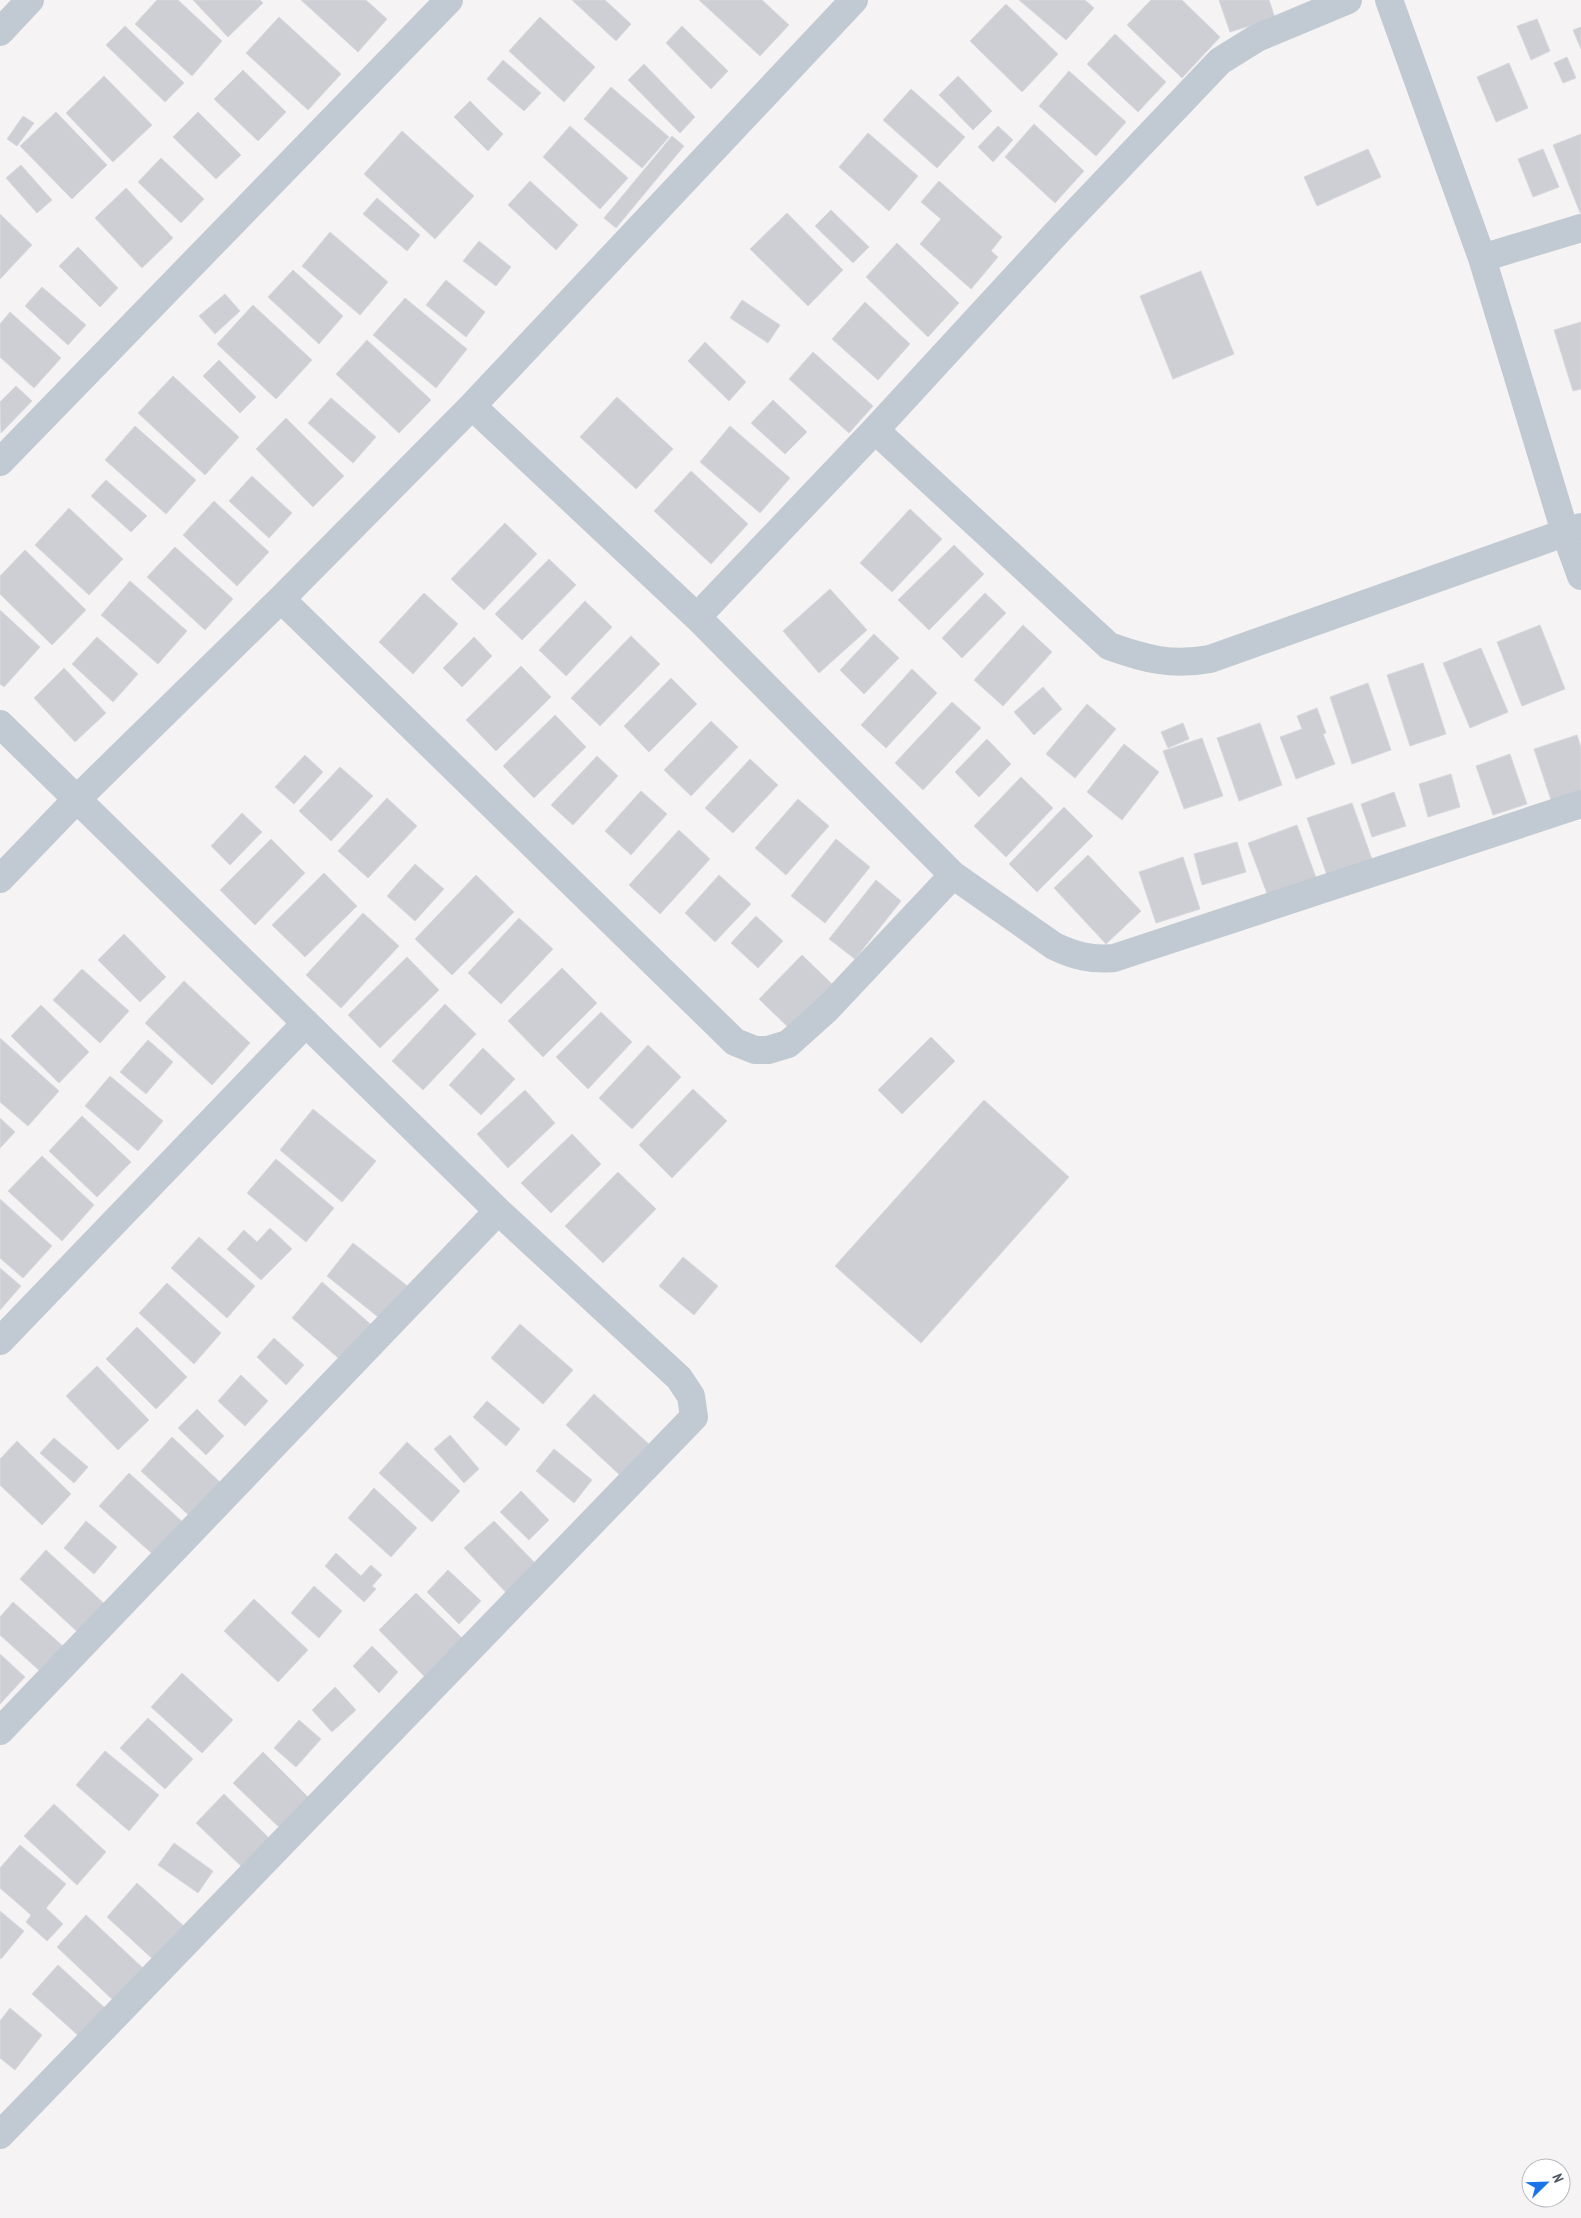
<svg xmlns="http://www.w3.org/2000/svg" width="1581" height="2218" font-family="'PT Sans Narrow',sans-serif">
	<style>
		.building { fill: #cdcfd5; stroke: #d7d9de }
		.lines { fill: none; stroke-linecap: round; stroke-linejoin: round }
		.minor { stroke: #c1cad2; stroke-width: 28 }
	</style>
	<rect width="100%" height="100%" fill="#f5f3f3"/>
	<path class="building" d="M 157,0 L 178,0 L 222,41 L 192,76 L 135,24 Z
		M 193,0 L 260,0 L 263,3 L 228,37 Z
		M 301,0 L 366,0 L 387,19 L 358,52 Z
		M 572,0 L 605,0 L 631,24 L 616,41 Z
		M 699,0 L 762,0 L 789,25 L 760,56 Z
		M 1019,0 L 1085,0 L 1094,8 L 1066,40 Z
		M 1151,0 L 1182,0 L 1220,37 L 1182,78 L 1127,25 Z
		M 1219,0 L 1269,0 L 1275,18 L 1230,32 Z
		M 1006,4 L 1058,54 L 1022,92 L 970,41 Z
		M 279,17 L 341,74 L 308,110 L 246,53 Z
		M 540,17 L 595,67 L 564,102 L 509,51 Z
		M 1537,19 L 1550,51 L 1531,60 L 1517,26 Z
		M 125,26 L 184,83 L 165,102 L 106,45 Z
		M 682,26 L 728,71 L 711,89 L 666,43 Z
		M 1581,27 L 1581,49 L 1573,30 Z
		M 1115,34 L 1166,82 L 1138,112 L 1087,64 Z
		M 1567,57 L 1576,78 L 1563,83 L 1554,63 Z
		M 503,60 L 541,93 L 524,111 L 487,79 Z
		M 1509,63 L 1528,108 L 1496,122 L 1477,77 Z
		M 644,64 L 695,117 L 680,133 L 628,80 Z
		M 243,70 L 286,112 L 258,141 L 214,99 Z
		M 1069,71 L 1126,122 L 1096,156 L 1039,106 Z
		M 104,76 L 152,125 L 113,162 L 66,113 Z
		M 958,76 L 992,111 L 973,130 L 939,95 Z
		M 611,87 L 669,137 L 642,168 L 584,119 Z
		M 911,89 L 965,137 L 937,168 L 883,120 Z
		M 470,101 L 503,134 L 488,151 L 454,117 Z
		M 56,112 L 107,165 L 72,199 L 20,146 Z
		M 198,112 L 241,155 L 216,179 L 173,137 Z
		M 23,116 L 34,123 L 17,146 L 7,139 Z
		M 1034,124 L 1084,171 L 1055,203 L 1005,157 Z
		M 570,126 L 628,178 L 600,209 L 543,157 Z
		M 998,126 L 1013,140 L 993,162 L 978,147 Z
		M 402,131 L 474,196 L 435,239 L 364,174 Z
		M 868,133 L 918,176 L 889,211 L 839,167 Z
		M 1581,134 L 1581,215 L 1553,145 Z
		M 672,136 L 684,146 L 616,228 L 604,218 Z
		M 1368,149 L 1381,177 L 1317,206 L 1304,177 Z
		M 1543,149 L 1559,187 L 1533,197 L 1518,159 Z
		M 161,158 L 204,199 L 181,223 L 138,182 Z
		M 21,165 L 52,200 L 37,213 L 6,178 Z
		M 530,181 L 578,225 L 556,250 L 508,205 Z
		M 939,181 L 1002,237 L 991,251 L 998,257 L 971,289 L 920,244 L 941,219 L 921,202 Z
		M 126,188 L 173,238 L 142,268 L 95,218 Z
		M 377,198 L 420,235 L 407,251 L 363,214 Z
		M 831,210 L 869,247 L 853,263 L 815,226 Z
		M 787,213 L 843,270 L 808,306 L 750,249 Z
		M 0,214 L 32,245 L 0,279 Z
		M 330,232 L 388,282 L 360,315 L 302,266 Z
		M 479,241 L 511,267 L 496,286 L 463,261 Z
		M 897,243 L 959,303 L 928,337 L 866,277 Z
		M 78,247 L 118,288 L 100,307 L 59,266 Z
		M 293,270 L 343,316 L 319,344 L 268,297 Z
		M 1201,271 L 1234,354 L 1173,379 L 1140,296 Z
		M 446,280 L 485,312 L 466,337 L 426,305 Z
		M 42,287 L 86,325 L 68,345 L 25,306 Z
		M 225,294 L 240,311 L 215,334 L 199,316 Z
		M 405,298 L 467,349 L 436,388 L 373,335 Z
		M 742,300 L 780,325 L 768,343 L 730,318 Z
		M 865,302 L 910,344 L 878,380 L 832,339 Z
		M 253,305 L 312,360 L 276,399 L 217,344 Z
		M 10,312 L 61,358 L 34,388 L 0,357 L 0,324 Z
		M 1581,322 L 1581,389 L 1573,391 L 1554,330 Z
		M 367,340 L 431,400 L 399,433 L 336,374 Z
		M 705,342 L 746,382 L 729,401 L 688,361 Z
		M 813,352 L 873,406 L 849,433 L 789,379 Z
		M 219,360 L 256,397 L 240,413 L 203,376 Z
		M 173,376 L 239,437 L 205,475 L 138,413 Z
		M 16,386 L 32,401 L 1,433 L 0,402 Z
		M 617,397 L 673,449 L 636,489 L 580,437 Z
		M 331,398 L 376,437 L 353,463 L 308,423 Z
		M 773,400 L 807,432 L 785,454 L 751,423 Z
		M 286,418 L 344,476 L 313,507 L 256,449 Z
		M 135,426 L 196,480 L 166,514 L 105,460 Z
		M 730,426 L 790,478 L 760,513 L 700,462 Z
		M 691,471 L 748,524 L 711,564 L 654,511 Z
		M 252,476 L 292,513 L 269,538 L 229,501 Z
		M 106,480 L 147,516 L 131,532 L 91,496 Z
		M 214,501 L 269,552 L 237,586 L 183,535 Z
		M 69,508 L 123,559 L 89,595 L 35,545 Z
		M 910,509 L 942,539 L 892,592 L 860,563 Z
		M 505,523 L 537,554 L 484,610 L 451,579 Z
		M 954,545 L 984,574 L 929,630 L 898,600 Z
		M 175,547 L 233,599 L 205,630 L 147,577 Z
		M 25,550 L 86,610 L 52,645 L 0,594 L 0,576 Z
		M 549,559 L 576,585 L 522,640 L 495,614 Z
		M 130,581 L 187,631 L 158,664 L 101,615 Z
		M 830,589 L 867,630 L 819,673 L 783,631 Z
		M 424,593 L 458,624 L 413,674 L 379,642 Z
		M 985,593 L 1006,613 L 962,658 L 942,638 Z
		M 585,601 L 612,627 L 566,676 L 539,650 Z
		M 0,610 L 40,647 L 4,687 L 0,684 Z
		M 1023,625 L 1052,652 L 1003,706 L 974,680 Z
		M 1540,625 L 1565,689 L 1522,706 L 1497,642 Z
		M 874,634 L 899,658 L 864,694 L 840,670 Z
		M 631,636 L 660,664 L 600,726 L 571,698 Z
		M 97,637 L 138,674 L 113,702 L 72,664 Z
		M 474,637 L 492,656 L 462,687 L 443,668 Z
		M 1481,648 L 1508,712 L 1470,728 L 1443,663 Z
		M 1423,663 L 1446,734 L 1410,746 L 1387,675 Z
		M 521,666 L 551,697 L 496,751 L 466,720 Z
		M 64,668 L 106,713 L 75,742 L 34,698 Z
		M 912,669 L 937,693 L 886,748 L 861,725 Z
		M 671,678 L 697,704 L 649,752 L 624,726 Z
		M 1368,683 L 1391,750 L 1352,764 L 1330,697 Z
		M 1043,687 L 1062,709 L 1034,735 L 1014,712 Z
		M 952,702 L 981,728 L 923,790 L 895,763 Z
		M 1087,704 L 1116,729 L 1075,778 L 1046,754 Z
		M 1317,708 L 1326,733 L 1323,734 L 1335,764 L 1296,779 L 1280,737 L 1302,729 L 1297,716 Z
		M 555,715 L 586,747 L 534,798 L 503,766 Z
		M 711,721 L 738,747 L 691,796 L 664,770 Z
		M 1183,723 L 1189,739 L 1168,748 L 1161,732 Z
		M 1260,723 L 1282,785 L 1239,801 L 1217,738 Z
		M 1577,735 L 1581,748 L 1581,800 L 1554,809 L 1534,749 Z
		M 1202,738 L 1223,796 L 1184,809 L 1163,751 Z
		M 987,739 L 1011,764 L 979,797 L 955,772 Z
		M 1124,744 L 1159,772 L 1122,820 L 1087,792 Z
		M 1510,754 L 1527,804 L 1493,815 L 1476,766 Z
		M 305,755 L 323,772 L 294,804 L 275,787 Z
		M 597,756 L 618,776 L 573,825 L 551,805 Z
		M 750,759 L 778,785 L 733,833 L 705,808 Z
		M 340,767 L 373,796 L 331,841 L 299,811 Z
		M 1451,774 L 1460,807 L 1428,817 L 1419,784 Z
		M 1021,777 L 1053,808 L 1006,857 L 974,826 Z
		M 641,791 L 667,814 L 631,855 L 605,831 Z
		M 1394,792 L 1406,826 L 1372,837 L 1361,804 Z
		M 387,798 L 417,826 L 368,878 L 338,851 Z
		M 798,799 L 829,826 L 786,875 L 755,848 Z
		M 1352,803 L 1374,865 L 1329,881 L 1307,818 Z
		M 1064,807 L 1093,836 L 1037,892 L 1009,864 Z
		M 242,813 L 262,832 L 230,865 L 211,846 Z
		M 1297,825 L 1319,886 L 1271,904 L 1248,843 Z
		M 679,830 L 710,859 L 660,914 L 629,885 Z
		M 271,839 L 305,873 L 255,925 L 220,890 Z
		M 836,839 L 870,867 L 825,923 L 791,896 Z
		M 1237,842 L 1246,872 L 1202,885 L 1194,854 Z
		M 1088,855 L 1141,911 L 1106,944 L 1054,888 Z
		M 1183,857 L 1200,909 L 1156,923 L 1139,872 Z
		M 415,864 L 444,889 L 415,921 L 387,896 Z
		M 324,873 L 357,906 L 305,957 L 272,925 Z
		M 476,875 L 514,912 L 452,975 L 415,939 Z
		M 719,875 L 751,904 L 715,942 L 685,913 Z
		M 876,880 L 901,901 L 855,959 L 829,939 Z
		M 363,913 L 399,946 L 341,1008 L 306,975 Z
		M 756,916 L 783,941 L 758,968 L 731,943 Z
		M 519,918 L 553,949 L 501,1004 L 468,973 Z
		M 124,934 L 166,977 L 140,1002 L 98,960 Z
		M 802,955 L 832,984 L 790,1029 L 759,999 Z
		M 407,957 L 439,990 L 380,1048 L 348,1015 Z
		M 562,968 L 597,1003 L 543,1057 L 508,1021 Z
		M 82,969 L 129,1011 L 100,1043 L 53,1000 Z
		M 184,981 L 250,1043 L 212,1085 L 145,1023 Z
		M 445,1004 L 476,1034 L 423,1090 L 392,1061 Z
		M 41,1005 L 89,1052 L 59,1083 L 11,1036 Z
		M 601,1012 L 632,1042 L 588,1089 L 556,1057 Z
		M 931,1037 L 955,1061 L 902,1114 L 878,1090 Z
		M 0,1038 L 59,1091 L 28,1126 L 0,1102 Z
		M 148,1040 L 173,1062 L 146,1094 L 120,1072 Z
		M 648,1045 L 681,1077 L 632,1129 L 599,1098 Z
		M 483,1048 L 515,1079 L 481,1115 L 449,1085 Z
		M 110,1076 L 163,1121 L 138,1151 L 85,1106 Z
		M 693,1089 L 727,1121 L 672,1178 L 639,1145 Z
		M 525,1090 L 555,1123 L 508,1168 L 477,1134 Z
		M 984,1100 L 1069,1177 L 921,1343 L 835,1266 Z
		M 313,1109 L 376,1161 L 342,1202 L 280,1150 Z
		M 82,1116 L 131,1162 L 97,1197 L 49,1151 Z
		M 0,1118 L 15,1132 L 0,1148 Z
		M 572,1134 L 601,1164 L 551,1213 L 521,1183 Z
		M 42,1156 L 94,1205 L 62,1241 L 8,1191 Z
		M 276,1159 L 334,1208 L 306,1242 L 247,1193 Z
		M 618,1172 L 656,1209 L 603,1263 L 565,1226 Z
		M 0,1199 L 52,1246 L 23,1278 L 0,1258 Z
		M 270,1228 L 292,1249 L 261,1280 L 227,1249 L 244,1230 L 257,1242 Z
		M 199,1237 L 255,1286 L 227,1318 L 171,1268 Z
		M 353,1243 L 410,1288 L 383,1321 L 327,1276 Z
		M 683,1257 L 718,1286 L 694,1315 L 659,1286 Z
		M 0,1268 L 21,1286 L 0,1310 Z
		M 322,1282 L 375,1328 L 344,1363 L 292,1318 Z
		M 167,1283 L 221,1333 L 194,1364 L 139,1313 Z
		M 520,1324 L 573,1370 L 543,1404 L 491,1358 Z
		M 137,1327 L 187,1377 L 156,1409 L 106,1359 Z
		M 274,1338 L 304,1365 L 286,1385 L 257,1357 Z
		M 97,1366 L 149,1420 L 118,1450 L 66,1396 Z
		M 241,1375 L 268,1401 L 245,1426 L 218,1401 Z
		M 594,1394 L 651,1446 L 622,1477 L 566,1425 Z
		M 487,1401 L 520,1429 L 506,1446 L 473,1417 Z
		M 197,1409 L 224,1436 L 206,1455 L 178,1428 Z
		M 450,1435 L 479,1469 L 464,1483 L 434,1449 Z
		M 172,1437 L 224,1486 L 194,1520 L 141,1471 Z
		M 54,1438 L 88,1467 L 74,1483 L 40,1453 Z
		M 17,1441 L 71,1494 L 42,1525 L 0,1485 L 0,1459 Z
		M 407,1442 L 460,1491 L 432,1522 L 379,1473 Z
		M 554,1449 L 592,1480 L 574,1503 L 536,1471 Z
		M 129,1473 L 187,1526 L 158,1559 L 99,1506 Z
		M 374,1488 L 417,1528 L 391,1557 L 348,1518 Z
		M 521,1491 L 549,1520 L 529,1540 L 500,1512 Z
		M 86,1521 L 117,1547 L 94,1574 L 64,1548 Z
		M 494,1521 L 543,1571 L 513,1600 L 464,1548 Z
		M 46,1550 L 109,1608 L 82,1636 L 20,1579 Z
		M 336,1553 L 361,1576 L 371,1565 L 382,1575 L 372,1586 L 376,1589 L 364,1602 L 325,1566 Z
		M 448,1570 L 481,1601 L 459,1624 L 427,1592 Z
		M 314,1586 L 342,1611 L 319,1638 L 291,1613 Z
		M 416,1593 L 464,1640 L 426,1678 L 379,1630 Z
		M 254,1599 L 308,1650 L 278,1682 L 224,1631 Z
		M 13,1602 L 64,1647 L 41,1672 L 0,1635 L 0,1617 Z
		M 372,1646 L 398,1672 L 379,1693 L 353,1666 Z
		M 0,1654 L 25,1677 L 0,1704 Z
		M 182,1673 L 233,1720 L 202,1753 L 151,1707 Z
		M 335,1687 L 356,1710 L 332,1732 L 312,1710 Z
		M 148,1718 L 193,1759 L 165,1789 L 120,1748 Z
		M 299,1720 L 321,1739 L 296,1767 L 274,1748 Z
		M 105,1751 L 159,1795 L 129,1831 L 76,1785 Z
		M 263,1752 L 314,1803 L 285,1833 L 233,1783 Z
		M 224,1794 L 270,1839 L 243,1868 L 196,1823 Z
		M 54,1804 L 106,1852 L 77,1885 L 24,1836 Z
		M 174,1843 L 213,1871 L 198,1893 L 158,1865 Z
		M 20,1845 L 66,1884 L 46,1908 L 63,1924 L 47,1941 L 26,1922 L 31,1915 L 0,1888 L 0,1868 Z
		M 137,1883 L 188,1930 L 157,1963 L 107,1917 Z
		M 0,1911 L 24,1931 L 1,1959 L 0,1958 Z
		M 86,1915 L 145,1970 L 115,2002 L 57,1947 Z
		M 58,1965 L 106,2009 L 81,2038 L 32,1994 Z
		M 10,2008 L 42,2035 L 15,2070 L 0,2058 L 0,2021 Z"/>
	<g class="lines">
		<path class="minor" d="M 1389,0 L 1482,258 L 1565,532 L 1581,576
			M 0,32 L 30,0
			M 1482,258 L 1581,228
			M 472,406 L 697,617 L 953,875 L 1054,946 C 1075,956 1091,960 1114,958 L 1581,804
			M 875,430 L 1109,646 C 1145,659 1172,666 1210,659 L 1581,527
			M 0,462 L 449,0
			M 281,599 L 735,1042 L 755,1050 L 768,1050 L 788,1044 L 827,1009 L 953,875
			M 697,617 L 875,430 L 1061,228 L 1220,61 L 1257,38 L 1348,0
			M 0,724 L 498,1211 L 679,1378 L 691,1396 L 694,1417 L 0,2135
			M 0,879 L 77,799 L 281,599 L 472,406 L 854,0
			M 0,1341 L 306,1023
			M 0,1731 L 498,1211"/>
	</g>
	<g transform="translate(1546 2183) rotate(67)"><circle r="24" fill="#ffffff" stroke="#b7bbc0"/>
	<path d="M0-4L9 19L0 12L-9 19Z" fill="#1a73e8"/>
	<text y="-8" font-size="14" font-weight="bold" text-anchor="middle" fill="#4a5661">N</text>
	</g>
</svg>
